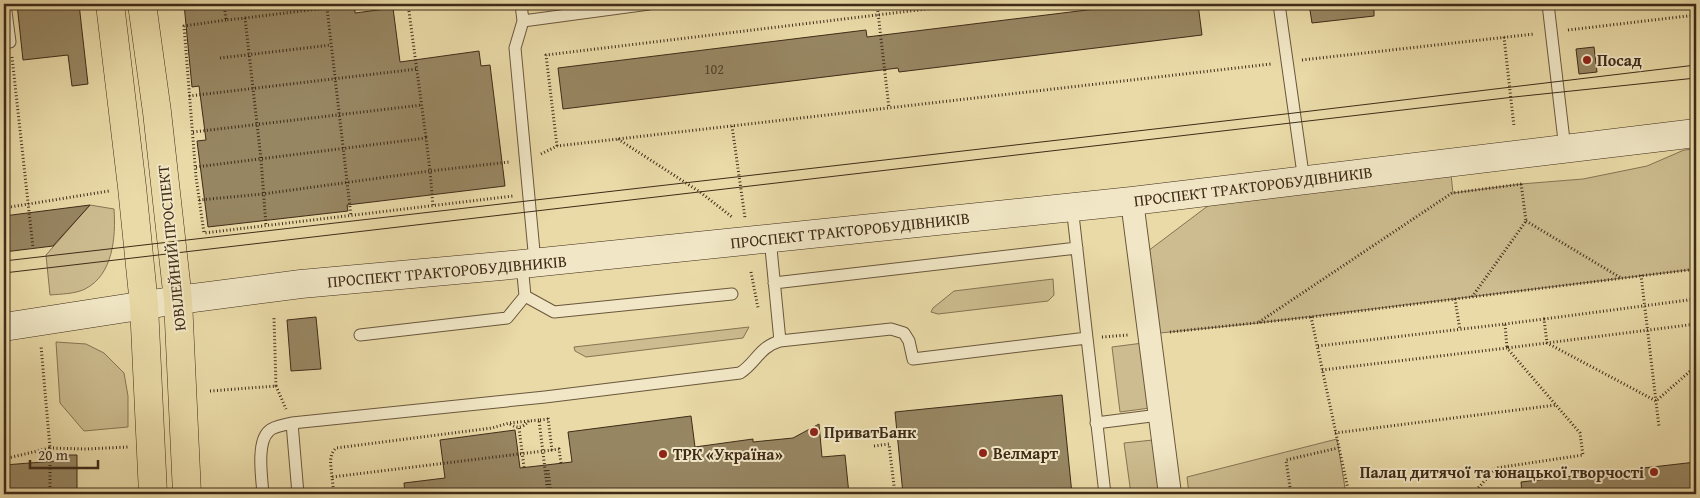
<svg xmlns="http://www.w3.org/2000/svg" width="1700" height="498" font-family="'Gentium Book Plus',serif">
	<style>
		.green { fill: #ccbc8f; stroke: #867454 }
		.building { fill: #978662; stroke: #3f2b18 }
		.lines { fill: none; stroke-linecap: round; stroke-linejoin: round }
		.lane-casing { stroke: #6a573c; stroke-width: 13 }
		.street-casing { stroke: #6a573c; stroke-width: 24 }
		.secondary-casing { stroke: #3f2b18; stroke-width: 29 }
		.primary-casing { stroke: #3f2b18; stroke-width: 29 }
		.path { stroke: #3f2b18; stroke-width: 3; stroke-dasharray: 1 2.5; stroke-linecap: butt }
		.lane { stroke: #f1e7c6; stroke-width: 11 }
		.street { stroke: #f1e7c6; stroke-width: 22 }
		.secondary { stroke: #f1e7c6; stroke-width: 28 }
		.primary { stroke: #e9daa7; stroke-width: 28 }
		.tram { stroke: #3f2b18; stroke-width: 1 }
		.poi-dot { fill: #8f2418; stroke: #f1e7c6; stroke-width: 2 }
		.labels { text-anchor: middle; stroke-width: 4; stroke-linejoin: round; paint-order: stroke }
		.number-label { font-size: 14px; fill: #55422a }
		.poi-label { font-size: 16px; font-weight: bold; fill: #3f2b18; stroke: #f1e7c6; text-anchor: start }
		.street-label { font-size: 16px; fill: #3f2b18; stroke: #f1e7c6 }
	</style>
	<rect width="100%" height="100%" fill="#e9daa7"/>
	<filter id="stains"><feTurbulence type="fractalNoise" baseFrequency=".004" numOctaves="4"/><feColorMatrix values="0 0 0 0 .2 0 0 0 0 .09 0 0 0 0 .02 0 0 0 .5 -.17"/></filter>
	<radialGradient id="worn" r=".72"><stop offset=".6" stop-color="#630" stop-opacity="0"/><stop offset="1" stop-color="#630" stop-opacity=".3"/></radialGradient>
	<path class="green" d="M 1696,149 L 1696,269 L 1258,323 L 1160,333 L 1148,251 L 1209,205 L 1451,174 L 1453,193 L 1521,184 L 1583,179 L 1647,166 L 1684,150 Z
		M 90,205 L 114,209 C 116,237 113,275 85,289 C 75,294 61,294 50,295 L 46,255 Z
		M 1053,279 L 1054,295 L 1048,301 L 938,314 L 931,312 L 933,308 L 954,291 Z
		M 749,327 L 743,338 L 586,357 L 575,351 L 574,347 Z
		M 56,342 L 86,344 L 104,353 L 124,373 L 128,396 L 128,427 L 84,431 L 60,403 Z
		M 1143,343 L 1150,408 L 1120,412 L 1112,347 Z
		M 1337,439 L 1346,494 L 1189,494 L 1187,477 Z
		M 1153,440 L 1160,494 L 1131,494 L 1124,443 Z"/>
	<path class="building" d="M 17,4 L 79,4 L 88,84 L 72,86 L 68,55 L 23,60 Z
		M 184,4 L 355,4 L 355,13 L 393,8 L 400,62 L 479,51 L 481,66 L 490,65 L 505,186 L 347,205 L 348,211 L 208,227 L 197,141 L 206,140 L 199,86 L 192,87 Z
		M 1136,4 L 1198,4 L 1202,35 L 899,72 L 898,68 L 563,109 L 558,68 L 866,30 L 867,37 Z
		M 1309,4 L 1374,4 L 1374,16 L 1312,23 Z
		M 1594,47 L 1597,72 L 1579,74 L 1576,49 Z
		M 90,205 L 53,246 L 4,252 L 4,216 Z
		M 316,317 L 321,369 L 291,371 L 287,320 Z
		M 1062,395 L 1072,494 L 903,494 L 895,412 Z
		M 691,416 L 695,447 L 753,439 L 753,442 L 793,438 L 819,424 L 822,457 L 845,455 L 849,494 L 405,494 L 404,483 L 445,478 L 440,440 L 515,430 L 520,468 L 572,462 L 568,432 Z
		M 56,455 L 77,455 L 77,494 L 4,494 L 4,465 L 56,461 Z
		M 1696,462 L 1696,494 L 1522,494 L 1521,482 Z"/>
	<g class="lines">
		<defs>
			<path id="lane" d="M 5,4 L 10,42
				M 521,4 L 523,21 L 515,48 L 535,262
				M 1279,4 L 1304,181
				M 1548,4 L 1565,149
				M 523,21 L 649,4
				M 1072,206 L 1087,338
				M 774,283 L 1077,248
				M 525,296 L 554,312 L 732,294
				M 360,335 L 507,318 L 525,296 L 522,264
				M 780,341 L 891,329 L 904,333 L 909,341 L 913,359 L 1087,338 L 1105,494
				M 292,423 L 298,494
				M 1096,423 L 1159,415
				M 263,494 C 262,479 256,442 269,431 C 274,426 285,425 292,423 L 545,397 L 740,373 C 756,363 759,347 780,341 L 770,238"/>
			<path id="street" d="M 1132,201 L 1170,494"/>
			<path id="secondary" d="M 4,327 L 178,300 L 301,284 L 522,264 L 1132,201 L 1696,133"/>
			<path id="primary" d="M 110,4 L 132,187 L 144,305 L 153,494
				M 142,4 L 157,112 L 178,300 L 187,494"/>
		</defs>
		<use href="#lane" class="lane-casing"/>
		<use href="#street" class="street-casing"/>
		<use href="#secondary" class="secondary-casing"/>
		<use href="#primary" class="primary-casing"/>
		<path class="path" d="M 224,4 L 226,20 L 245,18 L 261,159 L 266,226
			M 408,4 L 426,138
			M 877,4 L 889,108
			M 327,8 L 351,216
			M 245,18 L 358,4
			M 226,20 L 184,26 L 196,177 L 204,233 L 513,196
			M 1568,30 L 1696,15
			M 1504,37 L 1514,127
			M 12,57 L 33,248
			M 220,58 L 331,45
			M 1302,60 L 1534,34
			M 189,96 L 417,69
			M 732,126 L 745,218
			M 193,132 L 422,105
			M 618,139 L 700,192 L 732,217
			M 557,146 L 546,55 L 968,4
			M 541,154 L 557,146 L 1271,64
			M 196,167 L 426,138 L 430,171 L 509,162
			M 199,200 L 263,194 L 430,171 L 433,206
			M 4,208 L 109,191
			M 1526,221 L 1621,278
			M 751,272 L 758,308
			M 1641,275 L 1659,427
			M 1472,297 L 1526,221 L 1521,183
			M 1455,299 L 1460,330
			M 1311,317 L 1349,494
			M 1544,319 L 1696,299
			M 1259,322 L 1452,193 L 1522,184
			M 1505,324 L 1544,319 L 1547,343 L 1656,401 L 1696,366
			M 1170,332 L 1311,317 L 1696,269
			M 1102,337 L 1128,335
			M 1318,346 L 1505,324 L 1507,348 L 1696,324
			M 1322,370 L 1507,348 L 1580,433 L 1583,455 L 1496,468 L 1473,494
			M 276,386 L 286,409
			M 210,391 L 276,386 L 274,318
			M 548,418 L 552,450 L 559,449 L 561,463
			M 548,419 L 539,420 L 548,494
			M 510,424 C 518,429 522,428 529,421
			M 519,428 L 524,467
			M 1335,433 L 1556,405
			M 874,446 L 889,444 L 895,494
			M 4,459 L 50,448 L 41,346
			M 548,470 L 551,494
			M 332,477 C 331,466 328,456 336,448 L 492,428 L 509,423 L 539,420
			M 50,494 L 50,448 L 86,449 L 128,447
			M 334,494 L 332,477 L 552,450
			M 1291,494 L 1286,460 L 1338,448"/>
		<use href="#lane" class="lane"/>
		<use href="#street" class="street"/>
		<use href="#secondary" class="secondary"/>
		<use href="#primary" class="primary"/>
		<path class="tram" d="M 4,261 L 1294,113 L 1696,65
			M 4,273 L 1514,97 L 1696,78"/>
	</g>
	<g class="poi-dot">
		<circle cx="1587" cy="60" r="5"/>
		<circle cx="814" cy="432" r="5"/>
		<circle cx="983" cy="453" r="5"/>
		<circle cx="663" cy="454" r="5"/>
		<circle cx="1654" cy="472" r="5"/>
	</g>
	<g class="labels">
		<g class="number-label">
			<text x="714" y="74">102</text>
		</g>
		<g class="poi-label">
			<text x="1597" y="66">Посад</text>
			<text x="824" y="438">ПриватБанк</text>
			<text x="993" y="459">Велмарт</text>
			<text x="673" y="460">ТРК «Україна»</text>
			<text x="1644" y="478" text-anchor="end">Палац дитячої та юнацької творчості</text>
		</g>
		<g class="street-label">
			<text transform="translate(1253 186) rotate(-7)" y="6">ПРОСПЕКТ ТРАКТОРОБУДІВНИКІВ</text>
			<text transform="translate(850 230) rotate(-6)" y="6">ПРОСПЕКТ ТРАКТОРОБУДІВНИКІВ</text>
			<text transform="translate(171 248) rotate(-96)" y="6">ЮВІЛЕЙНИЙ ПРОСПЕКТ</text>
			<text transform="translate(447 271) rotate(-5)" y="6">ПРОСПЕКТ ТРАКТОРОБУДІВНИКІВ</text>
		</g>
	</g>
	<rect width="1700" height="498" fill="none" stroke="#e9daa7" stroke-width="20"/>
	<rect x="5" y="5" width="1690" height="488" fill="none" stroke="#3f2b18" stroke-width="2.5"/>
	<rect x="10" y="10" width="1680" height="478" fill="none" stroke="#3f2b18"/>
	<path d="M30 460v8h68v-8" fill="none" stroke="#3f2b18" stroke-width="2.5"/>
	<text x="38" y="460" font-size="15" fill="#3f2b18" stroke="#f1e7c6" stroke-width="4" paint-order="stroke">20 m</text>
	<rect width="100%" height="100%" filter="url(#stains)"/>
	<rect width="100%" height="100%" fill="url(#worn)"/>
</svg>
